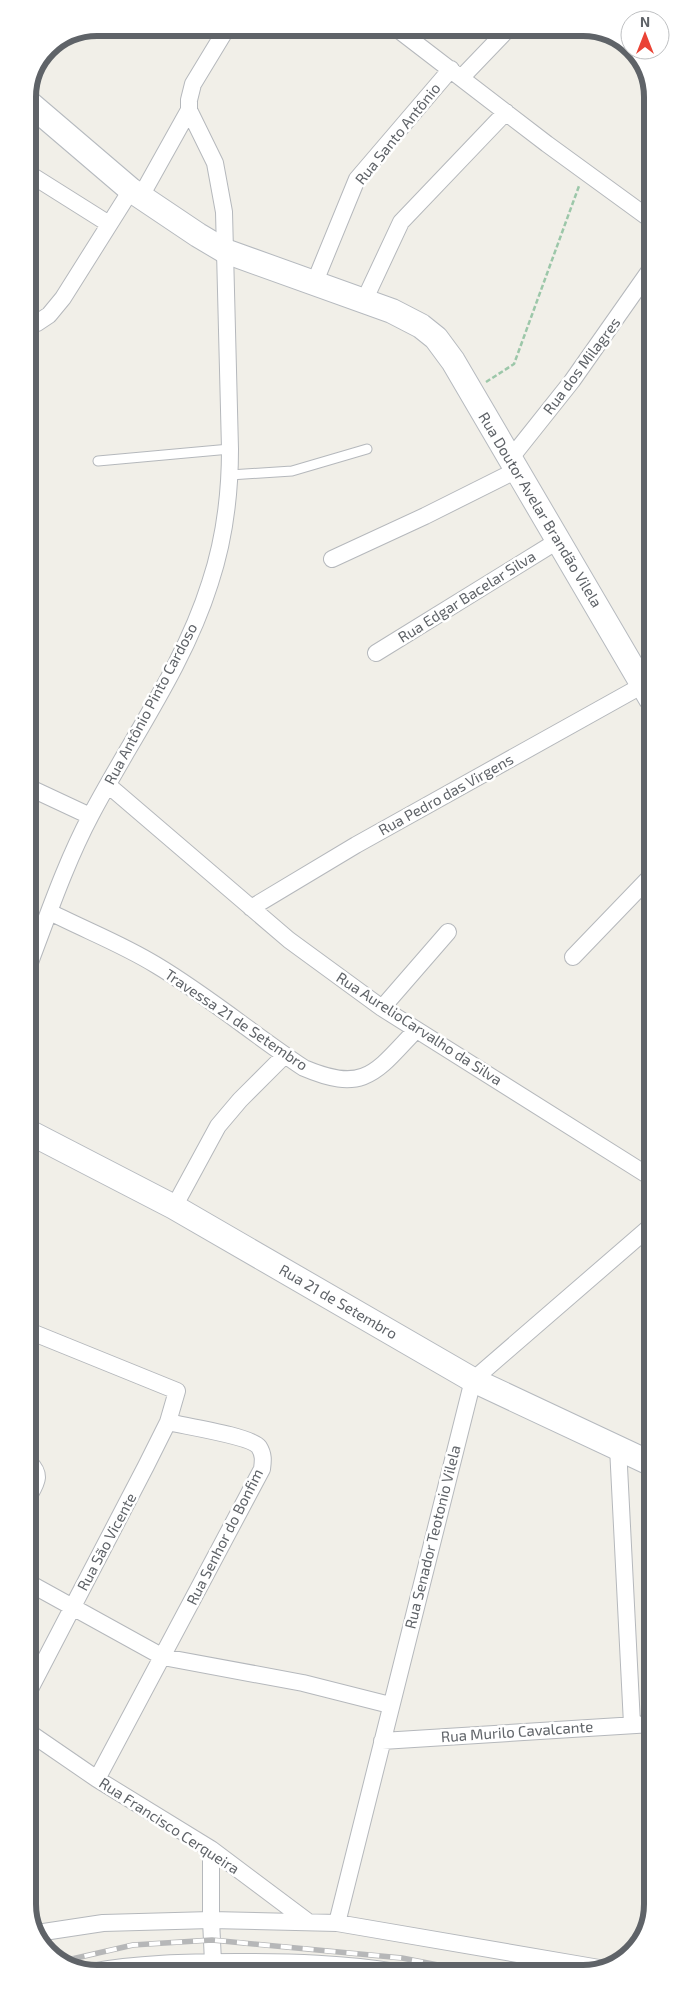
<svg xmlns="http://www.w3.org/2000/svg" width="680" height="2001" font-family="'Exo 2',sans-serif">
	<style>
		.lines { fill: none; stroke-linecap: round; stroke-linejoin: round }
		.lane-casing { stroke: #b5b8bc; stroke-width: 11 }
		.street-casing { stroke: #b5b8bc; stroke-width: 18 }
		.secondary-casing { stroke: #b6babf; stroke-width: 26 }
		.path { stroke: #9cc7a9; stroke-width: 2.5; stroke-dasharray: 5 2.5; stroke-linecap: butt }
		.lane { stroke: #fff; stroke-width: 9 }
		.street { stroke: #fff; stroke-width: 16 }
		.secondary { stroke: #fff; stroke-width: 24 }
		.rail-casing { stroke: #b6b7b8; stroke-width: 5.5 }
		.rail { stroke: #fff; stroke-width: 4; stroke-dasharray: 11; stroke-linecap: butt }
		.labels { text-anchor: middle; stroke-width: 5; stroke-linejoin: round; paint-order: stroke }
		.street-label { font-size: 15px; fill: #5f6368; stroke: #fff }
		.rim { fill: none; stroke: #5f6368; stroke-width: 6 }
	</style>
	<rect width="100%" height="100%" fill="#f1efe8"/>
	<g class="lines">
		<defs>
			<path id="lane" d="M 98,461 L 230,449
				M 230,475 L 292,471 L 367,449"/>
			<path id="street" d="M 396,28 L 547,144 L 650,219
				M 462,77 L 509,28
				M 28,173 L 109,224
				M 141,196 L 189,110
				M 314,284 L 357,179 L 451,69
				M 364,301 L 401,222 L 506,112
				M 28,325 L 37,323 L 49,315 L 63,298 L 131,190
				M 510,459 L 572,381 L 650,270
				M 332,559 L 425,516 L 517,470
				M 376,653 L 559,540
				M 108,785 L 289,940 L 382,1008 L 652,1178
				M 28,787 L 90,816
				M 251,908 L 356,845 L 643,685
				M 50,912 C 85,930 122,944 156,965 C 208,996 254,1035 304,1068 C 365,1094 376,1072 416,1030
				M 573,957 L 651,876
				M 29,965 C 48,915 66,862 91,815 C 131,739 184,666 210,583 C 224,541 230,493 230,449 L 224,212 L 215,163 L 189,110 L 189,100 L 193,84 L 227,28
				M 382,1008 L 448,932
				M 174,1207 L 218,1126 L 240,1100 L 285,1055
				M 29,1331 L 177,1391 L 168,1422 L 146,1466 L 30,1689
				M 618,1447 L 632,1724
				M 29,1462 C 42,1475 37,1482 29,1496
				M 29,1583 L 163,1657 L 303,1683 L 390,1705
				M 30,1733 L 97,1779 L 211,1849 L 307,1921
				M 382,1741 L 652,1724
				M 97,1779 L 262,1469 C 263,1461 264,1455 259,1447 C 251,1436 184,1426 168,1422
				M 337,1923 L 473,1380 L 652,1225
				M 37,1933 L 103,1923 L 211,1920 L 211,1849
				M 213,1962 L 211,1920 L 337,1923 L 605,1969
				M 89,1972 C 137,1963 188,1962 237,1962 C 291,1962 345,1963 397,1972"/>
			<path id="secondary" d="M 28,102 L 131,190 L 198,235 L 225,251 L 392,311 L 421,326 L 436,338 L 453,361 L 651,699
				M 29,1132 L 174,1207 L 473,1380 L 652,1464"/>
		</defs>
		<use href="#lane" class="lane-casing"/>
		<use href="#street" class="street-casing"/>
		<use href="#secondary" class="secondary-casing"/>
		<path class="path" d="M 486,382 L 514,364 L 579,186"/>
		<use href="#lane" class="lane"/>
		<use href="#street" class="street"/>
		<use href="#secondary" class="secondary"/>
		<defs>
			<path id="rail" d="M 63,1961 L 133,1945 L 212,1940 L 402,1958 L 474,1972"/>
		</defs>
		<use href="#rail" class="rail-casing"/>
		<use href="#rail" class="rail"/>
	</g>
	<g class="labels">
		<g class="street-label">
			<text transform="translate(398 134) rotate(-51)" y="5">Rua Santo Antônio</text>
			<text transform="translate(582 366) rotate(-53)" y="5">Rua dos Milagres</text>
			<text transform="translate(540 510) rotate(59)" y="5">Rua Doutor Avelar Brandão Vilela</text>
			<text transform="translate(467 597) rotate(-32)" y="5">Rua Edgar Bacelar Silva</text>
			<text transform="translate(151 704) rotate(-62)" y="5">Rua Antônio Pinto Cardoso</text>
			<text transform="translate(446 795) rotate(-29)" y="5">Rua Pedro das Virgens</text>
			<text transform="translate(236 1020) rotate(34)" y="5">Travessa 21 de Setembro</text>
			<text transform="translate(419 1029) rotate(33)" y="5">Rua AurelioCarvalho da Silva</text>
			<text transform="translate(338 1302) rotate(30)" y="5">Rua 21 de Setembro</text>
			<text transform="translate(225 1537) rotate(-63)" y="5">Rua Senhor do Bonfim</text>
			<text transform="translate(433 1537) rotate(-76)" y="5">Rua Senador Teotonio Vilela</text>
			<text transform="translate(107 1542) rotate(-62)" y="5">Rua São Vicente</text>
			<text transform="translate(517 1732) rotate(-4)" y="5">Rua Murilo Cavalcante</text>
			<text transform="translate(169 1826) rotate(33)" y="5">Rua Francisco Cerqueira</text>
		</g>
	</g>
	<path d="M0 0H680V2001H0ZM97 36H583A61 61 0 0 1 644 97V1904A61 61 0 0 1 583 1965H97A61 61 0 0 1 36 1904V97A61 61 0 0 1 97 36Z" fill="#fff" fill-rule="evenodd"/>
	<path class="rim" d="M97 36H583A61 61 0 0 1 644 97V1904A61 61 0 0 1 583 1965H97A61 61 0 0 1 36 1904V97A61 61 0 0 1 97 36Z"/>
	<g transform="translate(645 35)"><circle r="24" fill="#ffffff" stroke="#bfc1c3"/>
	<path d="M0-4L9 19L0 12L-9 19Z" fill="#ea4335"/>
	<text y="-8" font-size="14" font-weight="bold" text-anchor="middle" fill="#5f6368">N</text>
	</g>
</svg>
